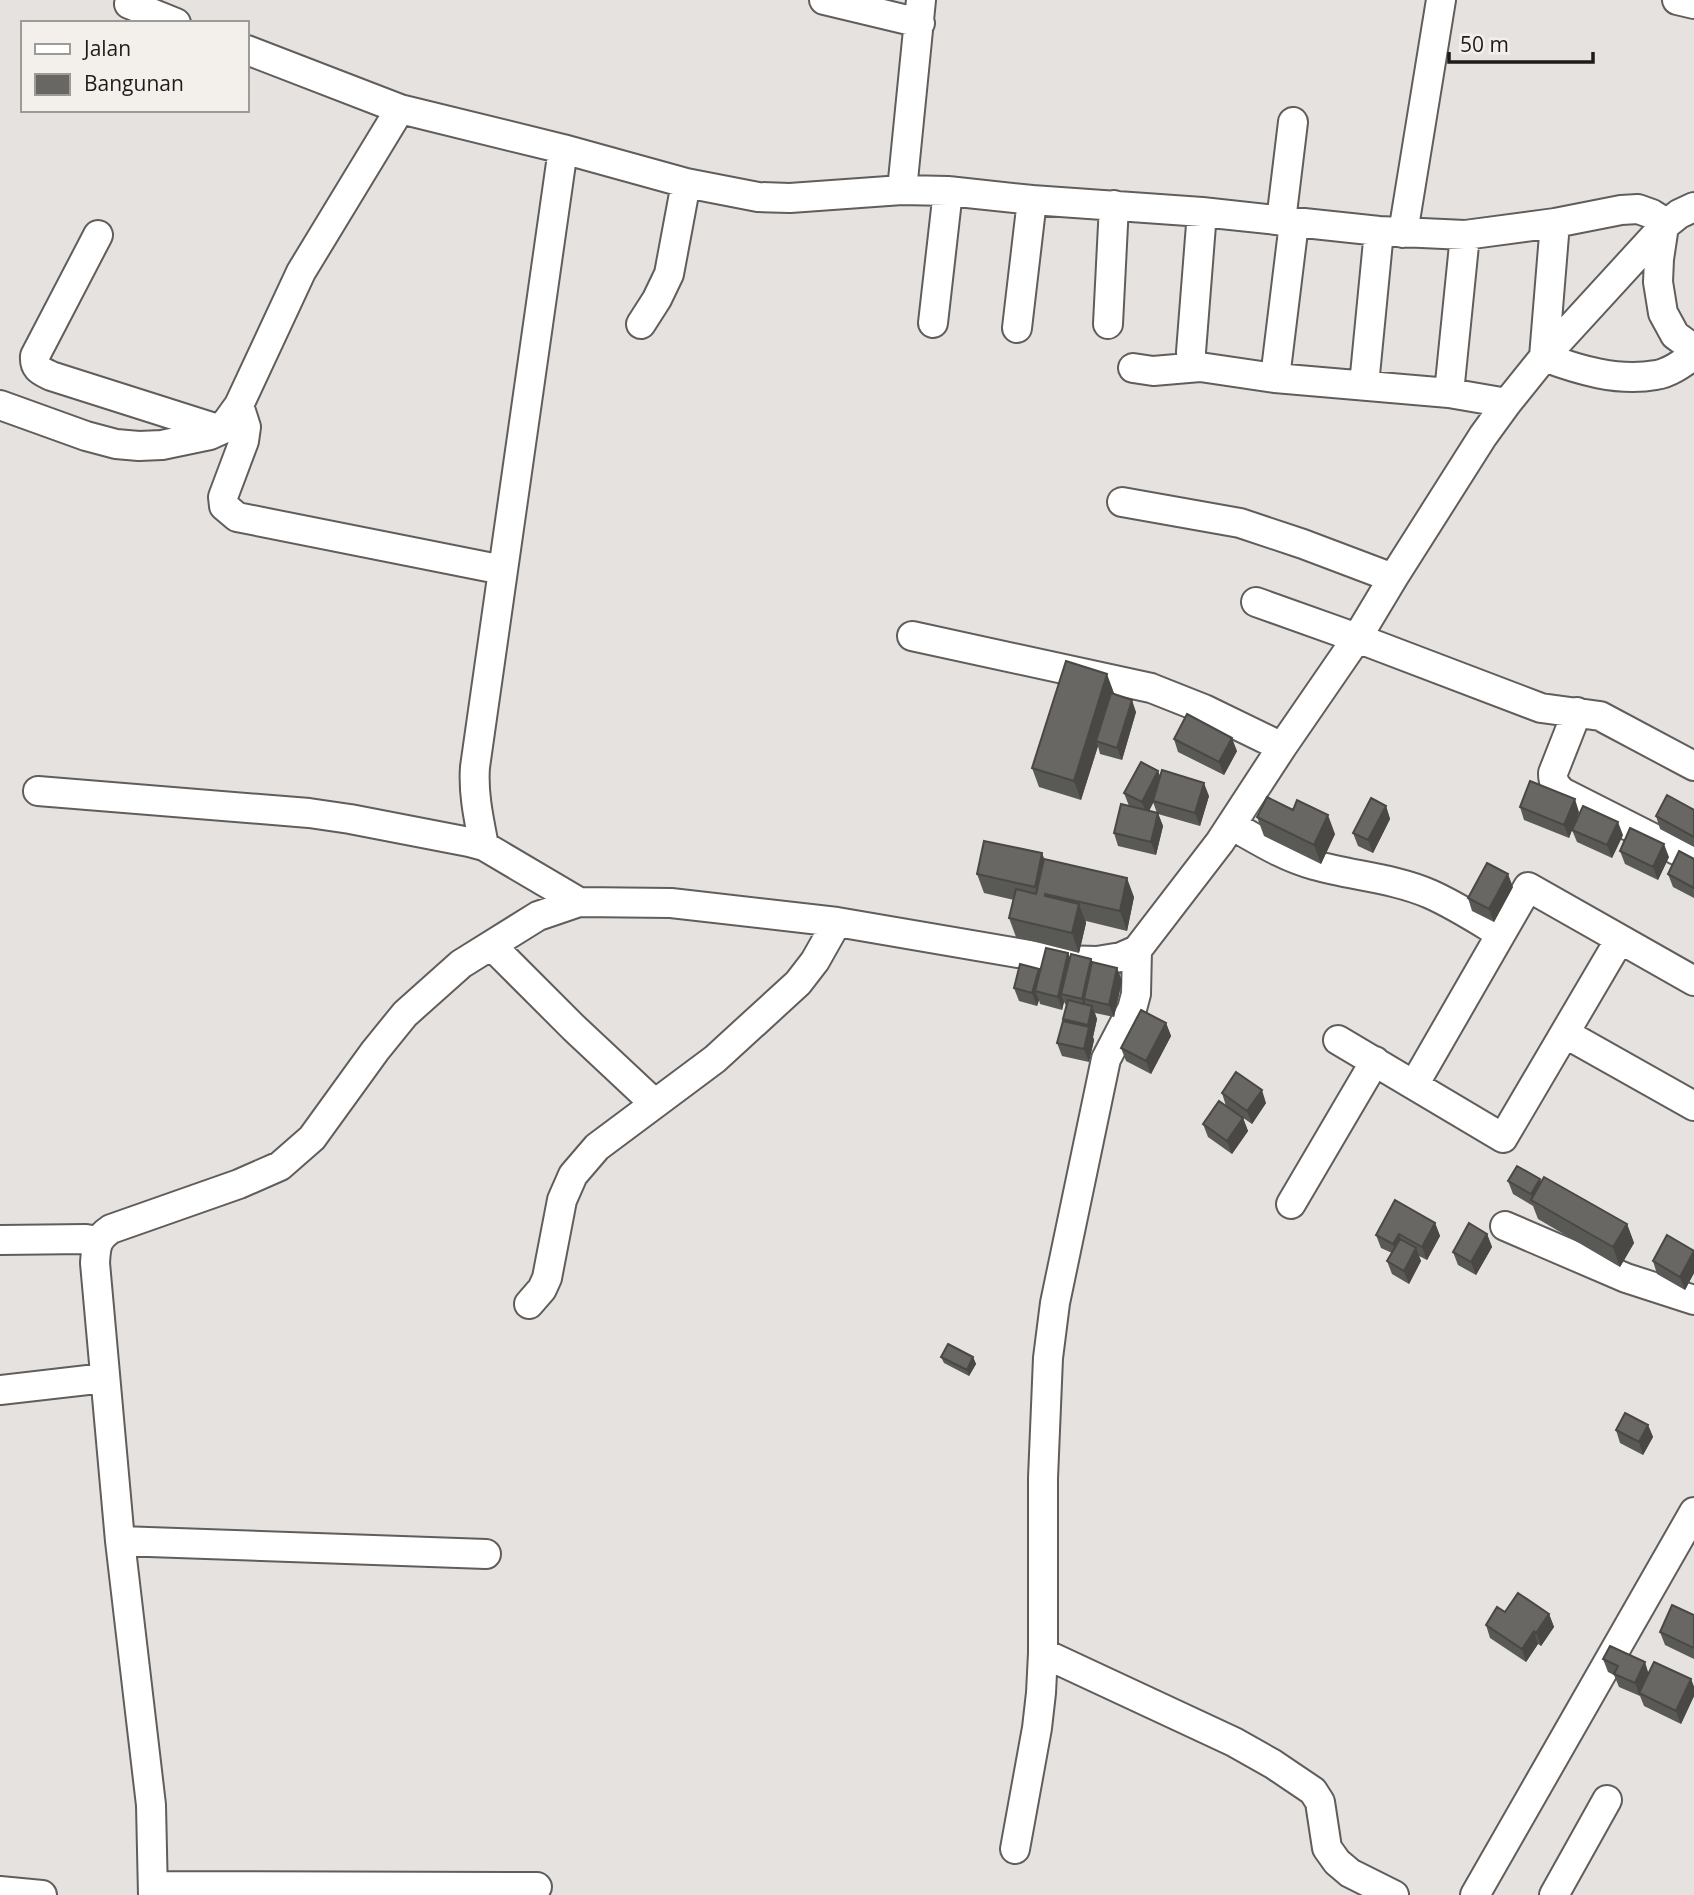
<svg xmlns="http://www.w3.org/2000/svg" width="1694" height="1895" font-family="'Open Sans',sans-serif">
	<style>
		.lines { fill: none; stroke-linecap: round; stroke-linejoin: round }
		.minor-casing { stroke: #605d5a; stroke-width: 32 }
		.minor { stroke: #fff; stroke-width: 28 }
		.wall { fill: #595955; fill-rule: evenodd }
		.shaded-wall { fill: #494845 }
		.building { fill: #686763; stroke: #494845; stroke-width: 2 }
	</style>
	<rect width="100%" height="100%" fill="#e6e2df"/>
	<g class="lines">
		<defs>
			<path id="minor" d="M 824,0 L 920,23
				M 1677,0 L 1694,4
				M 129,4 L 176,23
				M 247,50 L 400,109
				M 902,190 L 921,0
				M 1281,221 L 1293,122
				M 1555,223 L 1544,357 C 1579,370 1618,382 1656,375 C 1670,373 1683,363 1694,355
				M 1403,233 L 1441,0
				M 98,235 L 35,356 C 34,369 41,371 51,376 L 221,430
				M 933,323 L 948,191
				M 641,324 L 657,299 L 669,274 L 686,183
				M 1108,324 L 1114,205
				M 1017,328 L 1032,200
				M 1192,367 L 1191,352 L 1202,212
				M 1133,368 L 1153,371 L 1200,367 L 1275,378 L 1449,393 L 1507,403
				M 1275,378 L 1294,223
				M 1364,385 L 1379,231
				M 1449,393 L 1465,235
				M 0,405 L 86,436 L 116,444 L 139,446 L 162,445 L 210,435 L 221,430 L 239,405 L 301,272 L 400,109 L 563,149 L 686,183 L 758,197 L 790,198 L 902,190 L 948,191 L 1032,200 L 1202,212 L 1379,231 L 1465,235 L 1555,223 L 1621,210 L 1638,209 L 1652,214 L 1660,219 L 1664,226 L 1659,259 L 1658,282 L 1663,313 L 1675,335 L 1694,349
				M 239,405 L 246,427 L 244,441 L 223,497 L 224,506 L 237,517 L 503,570
				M 1122,502 L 1240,523 L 1303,544 L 1393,578
				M 1256,602 L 1357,638 L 1541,708 L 1600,716 L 1694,766
				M 912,636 L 1151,688 L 1204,709 L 1282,747
				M 1577,712 L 1553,773 C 1553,782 1555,785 1562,792 L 1694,859
				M 38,791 L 309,813 L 350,819 L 469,842 L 484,846 L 579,902
				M 1231,825 C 1258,840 1284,857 1314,865 C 1353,876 1393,878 1430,894 C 1455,905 1478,920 1501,934
				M 484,846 C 479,820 473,794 475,767 L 563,149
				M 492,946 L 574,1028 L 654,1103
				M 1566,1034 L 1694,1106
				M 1338,1040 L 1503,1138 L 1620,939
				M 1414,1085 L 1528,887 L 1694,981
				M 1291,1204 L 1375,1061
				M 1505,1226 L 1626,1278 L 1694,1300
				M 0,1240 L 86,1239 L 98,1241
				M 529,1304 L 542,1289 L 547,1278 L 562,1200 L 573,1175 L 597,1147 L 715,1059 L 798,983 L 815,961 L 837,922
				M 0,1390 L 105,1378
				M 120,1541 L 486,1554
				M 1043,1653 L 1234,1742 L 1273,1764 L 1313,1791 L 1320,1802 L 1327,1848 L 1337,1862 L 1350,1873 L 1394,1895
				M 1015,1849 L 1037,1728 L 1041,1693 L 1043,1653 L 1043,1478 L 1048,1358 L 1055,1303 L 1106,1059 L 1132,1009 L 1136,994 L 1137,950
				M 154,1886 L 537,1887
				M 0,1891 L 42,1895
				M 153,1895 L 151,1805 L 120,1541 L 95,1263 C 96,1247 96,1239 111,1229 L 239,1184 L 280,1166 L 312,1138 L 375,1051 L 405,1014 L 461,964 L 538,916 L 579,902 L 671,903 L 837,922 L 1059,960 L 1097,961 L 1121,957 L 1137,950 L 1220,842 L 1282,747 L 1357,638 L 1393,578 L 1483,436 L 1507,403 L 1544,357 L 1664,226 L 1679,214 L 1694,207
				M 1475,1895 L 1694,1512
				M 1554,1895 L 1607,1800"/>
		</defs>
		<use href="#minor" class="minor-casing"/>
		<use href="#minor" class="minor"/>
	</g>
	<path class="wall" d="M 1114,693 L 1136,712 L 1122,760 L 1100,754 L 1098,746 L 1081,800 L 1039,787 L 1032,768 Z
		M 1174,739 L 1237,751 L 1224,775 L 1178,752 Z
		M 1158,771 L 1160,776 L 1209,796 L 1200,826 L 1158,814 L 1163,826 L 1156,855 L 1118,846 L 1114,833 L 1129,806 L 1124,793 ZM 1153,802 L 1157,813 L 1149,811 Z
		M 1386,806 L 1390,819 L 1373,853 L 1358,846 L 1353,833 Z
		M 1520,807 L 1579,812 L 1569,838 L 1524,820 Z
		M 1694,810 L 1694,847 L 1660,829 L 1656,816 Z
		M 1257,817 L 1335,834 L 1321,864 L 1264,836 Z
		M 1572,830 L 1623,835 L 1612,858 L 1577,842 Z
		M 1620,851 L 1669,857 L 1658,880 L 1625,864 Z
		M 1042,853 L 1044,859 L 1134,897 L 1127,931 L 1086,921 L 1086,923 L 1079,953 L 1016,937 L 1009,918 L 1014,900 L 984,893 L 977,874 Z
		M 1694,859 L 1694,898 L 1673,887 L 1668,874 Z
		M 1513,887 L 1494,922 L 1472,911 L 1468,898 Z
		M 1068,953 L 1070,958 L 1091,959 L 1093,962 L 1117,968 L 1122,981 L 1114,1017 L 1095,1013 L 1097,1019 L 1093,1037 L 1094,1040 L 1089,1062 L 1062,1056 L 1057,1043 L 1064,1022 L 1063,1019 L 1067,1007 L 1064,1002 L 1062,1010 L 1040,1004 L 1039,1000 L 1037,1006 L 1019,1001 L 1014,988 Z
		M 1166,1023 L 1171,1036 L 1151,1074 L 1126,1061 L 1121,1048 Z
		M 1222,1093 L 1266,1103 L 1252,1124 L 1226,1106 Z
		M 1243,1118 L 1248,1131 L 1232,1154 L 1208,1137 L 1203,1124 Z
		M 1540,1179 L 1541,1183 L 1627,1224 L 1634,1243 L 1620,1267 L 1538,1219 L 1533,1206 L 1513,1194 L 1508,1181 Z
		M 1435,1223 L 1440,1236 L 1427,1260 L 1419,1256 L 1421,1261 L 1409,1284 L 1392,1274 L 1387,1261 L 1392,1253 L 1381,1248 L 1376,1235 Z
		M 1487,1234 L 1492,1247 L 1476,1275 L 1458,1265 L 1453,1252 Z
		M 1694,1251 L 1694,1273 L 1685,1290 L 1657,1274 L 1653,1261 Z
		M 941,1357 L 973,1357 L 976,1364 L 969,1376 L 944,1363 Z
		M 1648,1425 L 1653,1437 L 1643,1455 L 1620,1443 L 1616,1430 Z
		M 1505,1612 L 1549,1614 L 1554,1627 L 1541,1646 L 1538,1644 L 1526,1662 L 1490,1638 L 1486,1625 Z
		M 1694,1615 L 1694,1659 L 1665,1645 L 1660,1632 Z
		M 1603,1659 L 1649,1672 L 1691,1679 L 1694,1687 L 1694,1696 L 1681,1724 L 1644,1706 L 1640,1696 L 1619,1687 L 1614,1675 L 1608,1672 Z"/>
	<path class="shaded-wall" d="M 1107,674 L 1114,693 L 1099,742 L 1096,741 L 1098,746 L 1081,800 L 1074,781 Z
		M 1132,700 L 1136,712 L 1122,760 L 1117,748 Z
		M 1232,738 L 1237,751 L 1224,775 L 1219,762 Z
		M 1158,771 L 1163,784 L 1147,815 L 1142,802 Z
		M 1204,783 L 1209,796 L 1200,826 L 1195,813 Z
		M 1575,799 L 1579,812 L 1569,838 L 1564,825 Z
		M 1386,806 L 1390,819 L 1373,853 L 1368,840 Z
		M 1158,813 L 1163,826 L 1156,855 L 1151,842 Z
		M 1328,815 L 1335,834 L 1321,864 L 1314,845 Z
		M 1618,822 L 1623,835 L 1612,858 L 1607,845 Z
		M 1664,844 L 1669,857 L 1658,880 L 1653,867 Z
		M 1042,853 L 1049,872 L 1042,906 L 1035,887 Z
		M 1508,874 L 1513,887 L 1494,922 L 1489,909 Z
		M 1127,878 L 1134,897 L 1127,931 L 1120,911 Z
		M 1079,904 L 1086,923 L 1079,953 L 1072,933 Z
		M 1068,953 L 1073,966 L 1061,994 L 1064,1002 L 1062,1010 L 1058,997 Z
		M 1091,959 L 1096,972 L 1084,999 L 1087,1008 L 1086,1012 L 1082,999 Z
		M 1117,968 L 1122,981 L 1114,1017 L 1109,1005 Z
		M 1039,969 L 1043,982 L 1035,991 L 1039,1000 L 1037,1006 L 1032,993 Z
		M 1092,1006 L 1097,1019 L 1093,1037 L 1094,1040 L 1089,1062 L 1084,1049 L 1089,1029 L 1088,1025 Z
		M 1166,1023 L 1171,1036 L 1151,1074 L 1146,1061 Z
		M 1262,1090 L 1266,1103 L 1252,1124 L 1247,1111 Z
		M 1243,1118 L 1248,1131 L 1232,1154 L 1227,1141 Z
		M 1540,1179 L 1544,1192 L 1533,1201 L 1531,1194 Z
		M 1435,1223 L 1440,1236 L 1427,1260 L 1422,1247 Z
		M 1627,1224 L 1634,1243 L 1620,1267 L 1613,1247 Z
		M 1399,1234 L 1403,1247 L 1398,1257 L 1393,1244 Z
		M 1487,1234 L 1492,1247 L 1476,1275 L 1471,1262 Z
		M 1416,1248 L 1421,1261 L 1409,1284 L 1404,1271 Z
		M 1694,1252 L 1694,1273 L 1685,1290 L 1680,1277 Z
		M 973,1357 L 976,1364 L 969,1376 L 967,1370 Z
		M 1648,1425 L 1653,1437 L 1643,1455 L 1639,1442 Z
		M 1549,1614 L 1554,1627 L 1541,1646 L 1536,1633 Z
		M 1534,1631 L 1538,1644 L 1526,1662 L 1522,1649 Z
		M 1645,1662 L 1649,1675 L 1639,1693 L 1640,1696 L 1635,1683 Z
		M 1691,1679 L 1694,1687 L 1694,1696 L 1681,1724 L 1676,1711 Z"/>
	<path class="building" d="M 1066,661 L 1107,674 L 1074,781 L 1032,768 Z
		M 1111,693 L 1132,700 L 1117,748 L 1096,741 Z
		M 1187,714 L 1232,738 L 1219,762 L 1174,739 Z
		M 1141,762 L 1158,771 L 1142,802 L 1124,793 Z
		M 1162,770 L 1204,783 L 1195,813 L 1153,801 Z
		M 1530,781 L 1575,799 L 1564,825 L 1520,807 Z
		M 1667,795 L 1694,810 L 1694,837 L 1656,816 Z
		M 1267,797 L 1293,810 L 1297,800 L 1328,815 L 1314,845 L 1257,817 Z
		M 1371,798 L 1386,806 L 1368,840 L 1353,833 Z
		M 1121,804 L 1158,813 L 1151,842 L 1114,833 Z
		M 1583,806 L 1618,822 L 1607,845 L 1572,830 Z
		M 1630,828 L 1664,844 L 1653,867 L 1620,851 Z
		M 984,841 L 1042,853 L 1035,887 L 977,874 Z
		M 1679,851 L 1694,859 L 1694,888 L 1668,874 Z
		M 1044,859 L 1127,878 L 1120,911 L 1045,894 L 1045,896 L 1079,904 L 1072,933 L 1009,918 L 1016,889 L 1036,894 Z
		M 1487,863 L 1508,874 L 1489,909 L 1468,898 Z
		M 1046,948 L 1068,953 L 1058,997 L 1035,991 Z
		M 1071,954 L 1091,959 L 1082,999 L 1061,994 Z
		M 1092,962 L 1117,968 L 1109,1005 L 1084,999 Z
		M 1020,964 L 1039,969 L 1032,993 L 1014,988 Z
		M 1068,1000 L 1092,1006 L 1088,1025 L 1063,1019 Z
		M 1141,1010 L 1166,1023 L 1146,1061 L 1121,1048 Z
		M 1063,1021 L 1089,1027 L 1084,1049 L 1057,1043 Z
		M 1236,1072 L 1262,1090 L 1247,1111 L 1222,1093 Z
		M 1219,1101 L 1243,1118 L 1227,1141 L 1203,1124 Z
		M 1517,1166 L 1540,1179 L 1531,1194 L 1508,1181 Z
		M 1544,1177 L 1627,1224 L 1613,1247 L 1531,1200 Z
		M 1395,1200 L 1435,1223 L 1422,1247 L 1399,1234 L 1393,1244 L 1376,1235 Z
		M 1469,1223 L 1487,1234 L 1471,1262 L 1453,1252 Z
		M 1667,1235 L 1694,1251 L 1680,1277 L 1653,1261 Z
		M 1400,1239 L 1416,1248 L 1404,1271 L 1387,1261 Z
		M 948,1344 L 973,1357 L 967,1370 L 941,1357 Z
		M 1625,1413 L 1648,1425 L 1639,1442 L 1616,1430 Z
		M 1518,1593 L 1549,1614 L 1536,1633 L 1534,1631 L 1522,1649 L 1486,1625 L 1497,1607 L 1505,1612 Z
		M 1672,1605 L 1694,1615 L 1694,1648 L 1660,1632 Z
		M 1610,1646 L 1645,1662 L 1635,1683 L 1614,1674 L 1618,1666 L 1603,1659 Z
		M 1654,1662 L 1691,1679 L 1676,1711 L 1639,1693 Z"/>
	<rect x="21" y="21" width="228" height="91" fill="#f3f0ec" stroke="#9d9b98" stroke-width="2"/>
	<rect x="35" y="44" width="35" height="10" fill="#ffffff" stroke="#9d9b98" stroke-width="2"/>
	<text x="84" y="56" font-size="21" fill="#1d1c1a">Jalan</text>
	<rect x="35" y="74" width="35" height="21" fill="#686763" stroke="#9d9b98" stroke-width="2"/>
	<text x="84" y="91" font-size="21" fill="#1d1c1a">Bangunan</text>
	<path d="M1449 52v10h144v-10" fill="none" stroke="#1d1c1a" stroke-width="3.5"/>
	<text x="1460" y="52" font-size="21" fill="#1d1c1a" stroke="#f3f0ec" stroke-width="5" paint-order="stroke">50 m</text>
</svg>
